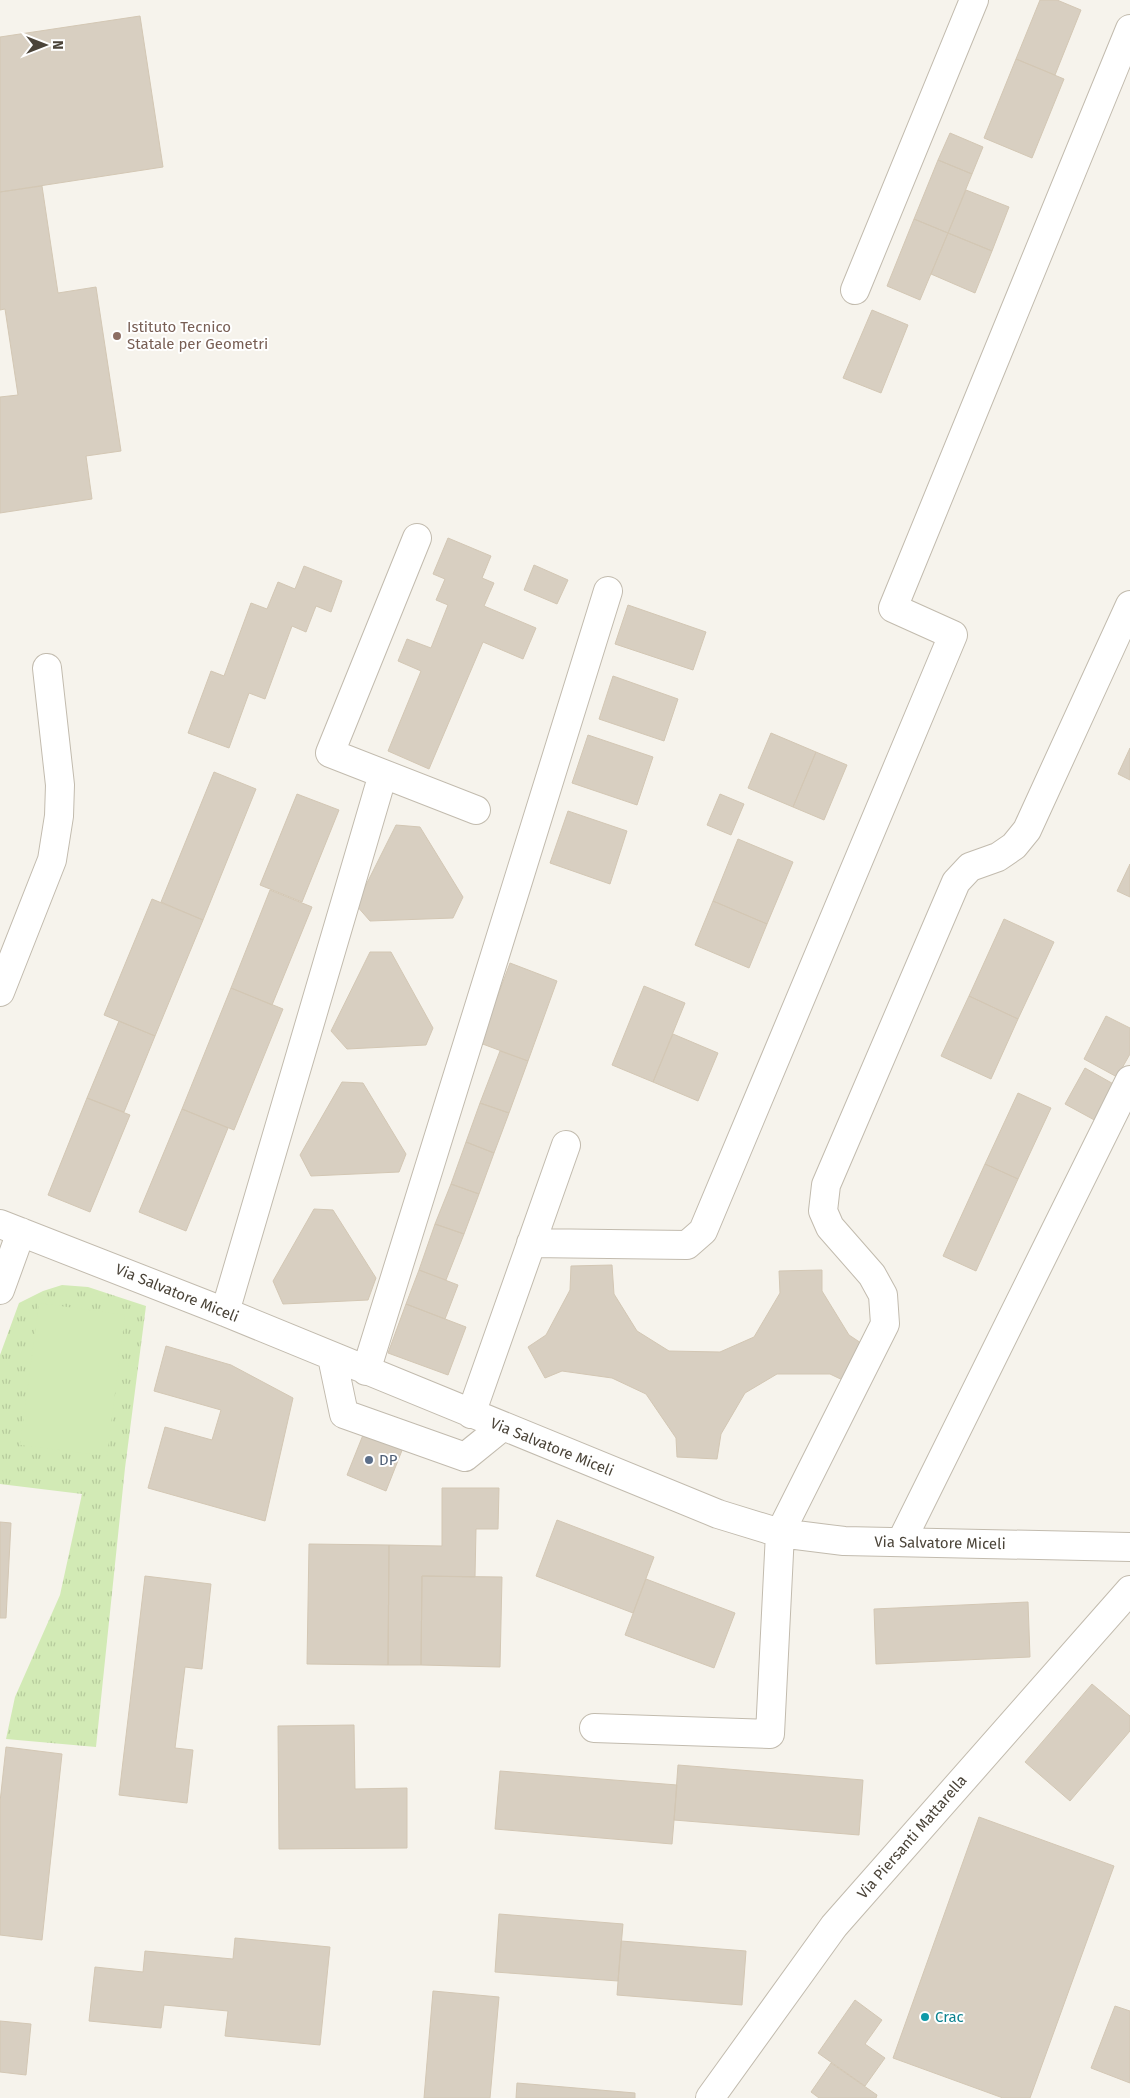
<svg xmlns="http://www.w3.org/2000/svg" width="1130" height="2098" font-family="'Fira Sans',sans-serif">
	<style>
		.park { fill: url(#park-tufts) }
		.pitch { fill: #d2eab5 }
		.building { fill: #d8cfc1; stroke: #d3c7b4 }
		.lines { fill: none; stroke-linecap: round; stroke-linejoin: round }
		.minor-casing { stroke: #c2bbae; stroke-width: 30 }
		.minor { stroke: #fff; stroke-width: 28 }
		.education-dot { fill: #8d6e63; stroke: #fff; stroke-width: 2 }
		.service-dot { fill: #5c6f8a; stroke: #fff; stroke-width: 2 }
		.culture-dot { fill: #0f9aa8; stroke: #fff; stroke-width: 2 }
		.labels { text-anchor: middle; stroke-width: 4; stroke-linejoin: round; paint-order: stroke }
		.education-label { font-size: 15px; fill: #785e54; stroke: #fff; text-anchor: start }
		.street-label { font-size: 15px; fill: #4b4439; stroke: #fff }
		.service-label { font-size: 15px; fill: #4e5e75; stroke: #fff; text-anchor: start }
		.culture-label { font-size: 15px; fill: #0d838f; stroke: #fff; text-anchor: start }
	</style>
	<defs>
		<pattern id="park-tufts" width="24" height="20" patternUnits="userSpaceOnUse" patternTransform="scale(1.25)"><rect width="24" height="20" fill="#d2eab5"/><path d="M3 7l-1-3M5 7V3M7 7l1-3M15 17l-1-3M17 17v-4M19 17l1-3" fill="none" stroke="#b6ca9c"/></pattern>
	</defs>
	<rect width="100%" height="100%" fill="#f6f3ec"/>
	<path class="park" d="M 62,1285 L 88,1287 L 146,1306 L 125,1468 L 96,1747 L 6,1739 L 15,1697 L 60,1595 L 82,1494 L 0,1484 L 0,1355 L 19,1303 L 43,1291 Z"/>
	<path class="pitch" d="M 39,1303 L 125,1315 L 107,1456 L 20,1445 Z"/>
	<path class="building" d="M 1040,0 L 1057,0 L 1081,10 L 1055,75 L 1016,59 Z
		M 140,16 L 163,167 L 0,192 L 0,37 Z
		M 1016,59 L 1064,79 L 1032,158 L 984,138 Z
		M 950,133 L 983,147 L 972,174 L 938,160 Z
		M 938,160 L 972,174 L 948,233 L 914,219 Z
		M 42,186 L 58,293 L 96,287 L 121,451 L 86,456 L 92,499 L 0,513 L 0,397 L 18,395 L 5,309 L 0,310 L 0,192 Z
		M 966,190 L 1009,207 L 992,251 L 948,233 Z
		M 914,219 L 948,233 L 920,300 L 887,286 Z
		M 948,233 L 992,251 L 975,293 L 931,274 Z
		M 872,310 L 908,325 L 881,393 L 843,378 Z
		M 448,538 L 491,556 L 482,578 L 494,583 L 484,606 L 536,628 L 523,659 L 483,642 L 429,769 L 388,751 L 421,671 L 398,661 L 407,639 L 431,648 L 448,605 L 436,600 L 445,579 L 433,574 Z
		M 534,565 L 568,580 L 557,604 L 524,590 Z
		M 304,566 L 342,581 L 331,612 L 316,606 L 306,632 L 292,626 L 265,699 L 249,693 L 229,748 L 188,733 L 211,671 L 224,676 L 251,603 L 267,609 L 278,582 L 295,589 Z
		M 628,605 L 706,632 L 693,670 L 615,644 Z
		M 613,676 L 678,699 L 664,741 L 599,719 Z
		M 771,733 L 816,752 L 793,807 L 748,788 Z
		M 588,735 L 653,757 L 637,805 L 572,783 Z
		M 1130,748 L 1130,780 L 1118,774 Z
		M 816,752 L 847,765 L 824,820 L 793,807 Z
		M 214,772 L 256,789 L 203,920 L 161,902 Z
		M 297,794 L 339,810 L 302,902 L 260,885 Z
		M 720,794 L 744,804 L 731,835 L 707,825 Z
		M 568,811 L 627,831 L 610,884 L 550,863 Z
		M 396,825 L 420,827 L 463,897 L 453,918 L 370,921 L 356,905 Z
		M 738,839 L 793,862 L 767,924 L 713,901 Z
		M 1130,864 L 1130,897 L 1117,891 Z
		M 270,890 L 312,907 L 272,1005 L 231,988 Z
		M 152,899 L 203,920 L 155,1036 L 104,1015 Z
		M 713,901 L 767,924 L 749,968 L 695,945 Z
		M 1004,919 L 1054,942 L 1018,1019 L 969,996 Z
		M 370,952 L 391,952 L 433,1028 L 426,1045 L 347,1049 L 331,1031 Z
		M 510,963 L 557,981 L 528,1061 L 480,1043 Z
		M 644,986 L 685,1003 L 653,1082 L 612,1065 Z
		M 231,988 L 283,1009 L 234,1130 L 182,1109 Z
		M 969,996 L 1018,1019 L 991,1079 L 941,1056 Z
		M 1106,1016 L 1130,1028 L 1130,1054 L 1117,1077 L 1084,1059 Z
		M 119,1021 L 155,1036 L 124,1112 L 87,1098 Z
		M 673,1034 L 718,1053 L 698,1101 L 653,1082 Z
		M 500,1051 L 528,1061 L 509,1113 L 480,1103 Z
		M 1085,1068 L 1117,1086 L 1098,1122 L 1065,1104 Z
		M 342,1082 L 363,1083 L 406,1154 L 399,1172 L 311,1176 L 300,1155 Z
		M 1018,1093 L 1051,1108 L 1018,1179 L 985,1164 Z
		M 87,1098 L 130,1115 L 90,1212 L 48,1195 Z
		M 480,1103 L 509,1113 L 494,1153 L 466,1142 Z
		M 182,1109 L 228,1128 L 186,1231 L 139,1212 Z
		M 466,1142 L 494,1153 L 479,1194 L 451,1184 Z
		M 985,1164 L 1018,1179 L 976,1271 L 943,1256 Z
		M 451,1184 L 479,1194 L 464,1234 L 435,1224 Z
		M 314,1209 L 333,1210 L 376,1278 L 368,1300 L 283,1304 L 273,1281 Z
		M 435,1224 L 464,1234 L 446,1280 L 419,1270 Z
		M 612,1265 L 614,1294 L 637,1331 L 669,1351 L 720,1352 L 754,1337 L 780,1293 L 779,1271 L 822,1270 L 822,1291 L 849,1335 L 867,1347 L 849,1383 L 830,1374 L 777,1374 L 745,1393 L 721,1434 L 717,1459 L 677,1457 L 676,1438 L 646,1394 L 612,1378 L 562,1371 L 545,1378 L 528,1347 L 546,1335 L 570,1290 L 571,1266 Z
		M 419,1270 L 458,1285 L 445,1319 L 406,1304 Z
		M 406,1304 L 466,1327 L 448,1375 L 388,1353 Z
		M 166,1346 L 231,1365 L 293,1398 L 265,1521 L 148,1488 L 165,1427 L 212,1440 L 221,1410 L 154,1391 Z
		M 371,1415 L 410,1430 L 386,1491 L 347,1475 Z
		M 442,1488 L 499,1488 L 498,1529 L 476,1529 L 475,1577 L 422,1576 L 421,1665 L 388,1665 L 389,1545 L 442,1546 Z
		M 557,1520 L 654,1557 L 633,1613 L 536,1576 Z
		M 0,1522 L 11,1523 L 6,1618 L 0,1618 Z
		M 309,1544 L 389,1545 L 388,1665 L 307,1664 Z
		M 145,1576 L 211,1584 L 202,1669 L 185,1667 L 175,1748 L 193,1750 L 187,1803 L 119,1795 Z
		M 422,1576 L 502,1577 L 500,1667 L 421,1665 Z
		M 646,1579 L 735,1613 L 714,1668 L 625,1635 Z
		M 1028,1602 L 1030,1657 L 876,1664 L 874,1609 Z
		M 1092,1684 L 1130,1716 L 1130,1731 L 1070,1801 L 1025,1762 Z
		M 354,1725 L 355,1789 L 407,1788 L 407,1848 L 279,1849 L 278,1726 Z
		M 6,1747 L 62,1754 L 42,1940 L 0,1935 L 0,1802 Z
		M 678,1765 L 863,1780 L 859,1835 L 674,1820 Z
		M 500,1771 L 677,1785 L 672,1844 L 495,1829 Z
		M 979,1817 L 1114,1866 L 1030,2098 L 1003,2098 L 893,2058 Z
		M 499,1914 L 623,1924 L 618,1981 L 495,1972 Z
		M 235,1938 L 330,1947 L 320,2045 L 225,2036 L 228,2011 L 164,2005 L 161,2028 L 89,2021 L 95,1967 L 143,1972 L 145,1951 L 233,1959 Z
		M 621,1941 L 746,1951 L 742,2005 L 617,1995 Z
		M 433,1991 L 499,1997 L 490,2098 L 424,2098 Z
		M 855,2000 L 882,2020 L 865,2044 L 885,2058 L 865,2086 L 818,2053 Z
		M 1115,2006 L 1130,2011 L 1130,2083 L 1091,2068 Z
		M 0,2021 L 31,2024 L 26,2075 L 0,2072 Z
		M 831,2063 L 877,2095 L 876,2098 L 819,2098 L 811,2092 Z
		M 517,2083 L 635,2093 L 635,2098 L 516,2098 Z"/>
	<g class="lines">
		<defs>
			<path id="minor" d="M 855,290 L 974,0
				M 417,538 L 330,753 L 476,810
				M 0,992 L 52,860 L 59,816 L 60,785 L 47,668
				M 0,1224 L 225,1312 L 718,1514 L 780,1533 L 844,1541 L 1130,1547
				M 531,1243 L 687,1245 L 703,1231 L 953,635 L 893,608 L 1130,29
				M 0,1290 L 21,1232
				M 225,1312 L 383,774
				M 332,1357 L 344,1414 L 465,1457 L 502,1427
				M 366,1371 L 608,591
				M 471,1414 L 566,1145
				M 901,1542 L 1130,1080
				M 594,1728 L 770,1734 L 780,1533 L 885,1324 L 883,1295 L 872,1275 L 830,1227 L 823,1211 L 826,1185 L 956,882 L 970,867 L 998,857 L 1014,846 L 1027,830 L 1130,605
				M 710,2098 L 834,1926 L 1130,1590"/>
		</defs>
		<use href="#minor" class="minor-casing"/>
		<use href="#minor" class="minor"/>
	</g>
	<circle class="education-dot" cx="117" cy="336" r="5"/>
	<circle class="service-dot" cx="369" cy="1460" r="5"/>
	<circle class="culture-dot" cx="925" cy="2017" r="5"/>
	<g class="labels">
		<g class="education-label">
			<text x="127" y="332">Istituto Tecnico<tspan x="127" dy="17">Statale per Geometri</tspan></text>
		</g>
		<g class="street-label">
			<text transform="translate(177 1293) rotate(22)" y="5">Via Salvatore Miceli</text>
			<text transform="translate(552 1447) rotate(22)" y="5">Via Salvatore Miceli</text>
			<text transform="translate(940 1543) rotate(1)" y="5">Via Salvatore Miceli</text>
			<text transform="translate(912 1837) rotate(-49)" y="5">Via Piersanti Mattarella</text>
		</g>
		<g class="service-label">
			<text x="379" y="1465">DP</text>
		</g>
		<g class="culture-label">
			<text x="935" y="2022">Crac</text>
		</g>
	</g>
	<g transform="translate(45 45) rotate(90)" stroke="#ffffff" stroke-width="4" paint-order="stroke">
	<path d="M0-4L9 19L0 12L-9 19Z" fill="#4b4439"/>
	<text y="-8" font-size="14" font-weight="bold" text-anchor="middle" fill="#4b4439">N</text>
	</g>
</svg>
